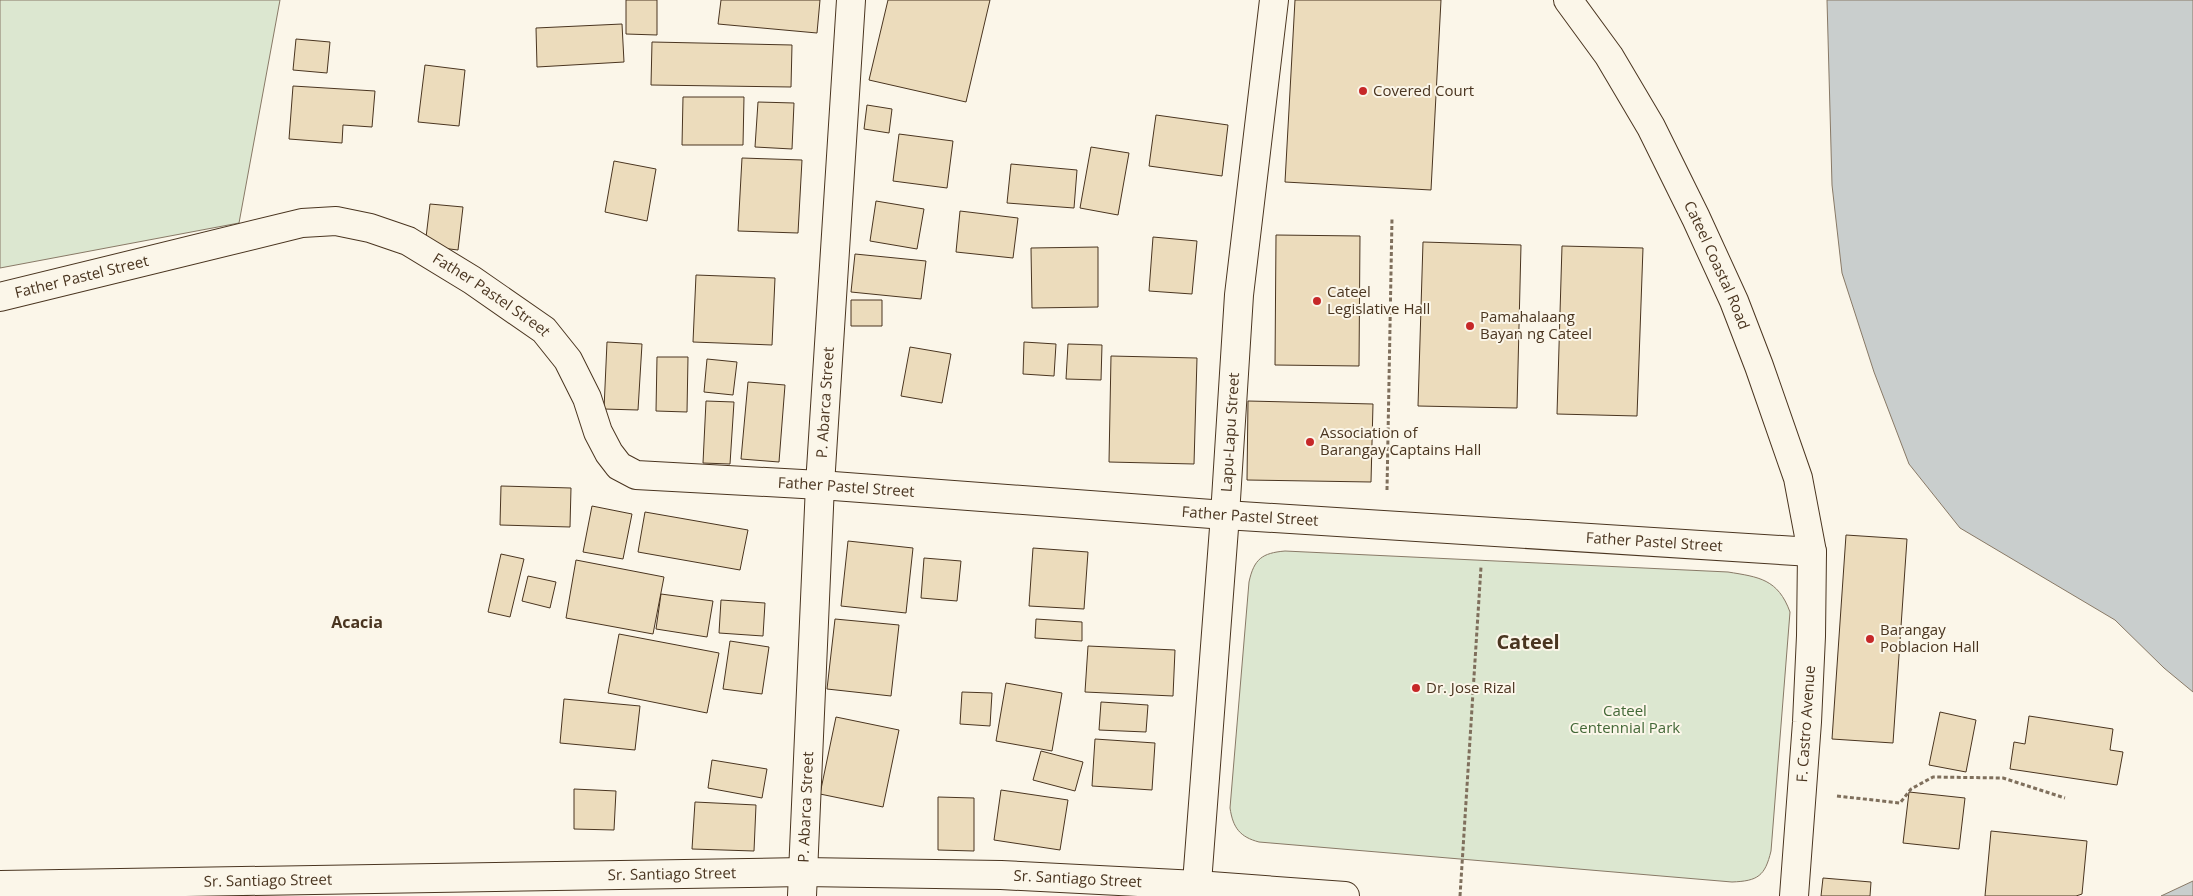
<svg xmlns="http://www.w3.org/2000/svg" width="2193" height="896" font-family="'Open Sans',sans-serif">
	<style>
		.green { fill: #dce7d0; stroke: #887966 }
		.water { fill: #c9cecd; stroke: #887966 }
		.building { fill: #ecdcbc; stroke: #4a3520 }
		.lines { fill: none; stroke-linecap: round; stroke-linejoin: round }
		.pedestrian-casing { stroke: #4a3520; stroke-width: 30 }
		.minor-casing { stroke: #4a3520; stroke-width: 30 }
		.tertiary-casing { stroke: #4a3520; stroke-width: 30 }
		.path { stroke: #7f6f5c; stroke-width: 3; stroke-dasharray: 4 2.5; stroke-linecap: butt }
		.pedestrian { stroke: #fbf6e9; stroke-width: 28 }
		.minor { stroke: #fbf6e9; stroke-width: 28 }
		.tertiary { stroke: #fbf6e9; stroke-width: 28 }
		.poi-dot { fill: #c62828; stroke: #fbf6e9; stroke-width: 2 }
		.labels { text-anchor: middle; stroke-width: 4; stroke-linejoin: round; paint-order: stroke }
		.poi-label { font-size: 15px; fill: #4a3520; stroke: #fbf6e9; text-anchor: start }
		.street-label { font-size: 15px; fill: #4a3520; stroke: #fbf6e9 }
		.park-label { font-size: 15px; fill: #436837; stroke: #fbf6e9 }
		.neighbourhood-label { font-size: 16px; font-weight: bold; fill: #4a3520; stroke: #fbf6e9 }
		.district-label { font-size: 20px; font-weight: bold; fill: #4a3520; stroke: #fbf6e9 }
	</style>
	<rect width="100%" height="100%" fill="#fbf6e9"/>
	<path class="green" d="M 0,0 L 280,0 L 239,223 L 0,268 Z
		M 1285,551 L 1728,572 C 1759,577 1778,579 1790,612 L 1771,851 C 1765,876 1758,881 1732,882 L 1259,842 C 1240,837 1233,828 1230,808 L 1249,582 C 1254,559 1262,553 1285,551 Z"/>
	<path class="water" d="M 1827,0 L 2193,0 L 2193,692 L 2164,668 L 2115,620 L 1960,528 L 1909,464 L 1874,372 L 1842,273 L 1832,185 Z
		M 2193,881 L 2193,896 L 2161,896 Z"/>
	<path class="building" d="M 626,0 L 657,0 L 657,35 L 626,34 Z
		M 721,0 L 820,0 L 817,33 L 718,24 Z
		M 888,0 L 990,0 L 966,102 L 869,80 Z
		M 1295,0 L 1441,0 L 1431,190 L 1285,182 Z
		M 622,24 L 624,62 L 537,67 L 536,28 Z
		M 296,39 L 330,42 L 327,73 L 293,70 Z
		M 652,42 L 792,45 L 791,87 L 651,85 Z
		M 425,65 L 465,70 L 459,126 L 418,122 Z
		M 293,86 L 375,91 L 372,127 L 343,125 L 342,143 L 289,139 Z
		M 683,97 L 744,97 L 743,145 L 682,145 Z
		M 758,102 L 794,103 L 792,149 L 755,147 Z
		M 867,105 L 892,109 L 889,133 L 864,129 Z
		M 1156,115 L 1228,125 L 1222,176 L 1149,166 Z
		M 899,134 L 953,141 L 947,188 L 893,181 Z
		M 1091,147 L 1129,153 L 1118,215 L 1080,208 Z
		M 742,158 L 802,160 L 798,233 L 738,231 Z
		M 614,161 L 656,169 L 647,221 L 605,212 Z
		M 1011,164 L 1077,170 L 1074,208 L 1007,203 Z
		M 876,201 L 924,209 L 917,249 L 870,241 Z
		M 430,204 L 463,207 L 458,250 L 425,246 Z
		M 960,211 L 1018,218 L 1013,258 L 956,252 Z
		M 1276,235 L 1360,236 L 1359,366 L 1275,365 Z
		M 1153,237 L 1197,241 L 1192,294 L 1149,291 Z
		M 1423,242 L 1521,245 L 1517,408 L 1418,406 Z
		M 1562,246 L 1643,248 L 1637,416 L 1557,414 Z
		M 1098,247 L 1098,307 L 1032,308 L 1031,248 Z
		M 855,254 L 926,261 L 921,299 L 851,292 Z
		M 696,275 L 775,278 L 772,345 L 693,342 Z
		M 851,300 L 882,300 L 882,326 L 851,326 Z
		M 607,342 L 642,344 L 638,410 L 604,409 Z
		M 1024,342 L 1056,344 L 1054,376 L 1023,374 Z
		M 1068,344 L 1102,345 L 1101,380 L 1066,379 Z
		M 910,347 L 951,354 L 942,403 L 901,396 Z
		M 1111,356 L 1197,358 L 1194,464 L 1109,462 Z
		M 657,357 L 688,357 L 687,412 L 656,411 Z
		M 707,359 L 737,362 L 733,395 L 704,392 Z
		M 748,382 L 785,385 L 779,462 L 741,459 Z
		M 706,401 L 734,402 L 730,464 L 703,463 Z
		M 1248,401 L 1373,404 L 1371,482 L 1247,480 Z
		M 501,486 L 571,488 L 570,527 L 500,525 Z
		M 592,506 L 632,514 L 623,559 L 583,552 Z
		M 645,512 L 748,530 L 740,570 L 638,552 Z
		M 1846,535 L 1907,539 L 1893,743 L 1832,739 Z
		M 848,541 L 913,548 L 906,613 L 841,606 Z
		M 1033,548 L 1088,552 L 1084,609 L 1029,606 Z
		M 501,554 L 524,559 L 510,617 L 488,612 Z
		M 924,558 L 961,561 L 957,601 L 921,598 Z
		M 576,560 L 664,577 L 653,634 L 566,618 Z
		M 528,576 L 556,582 L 550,608 L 522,601 Z
		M 661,594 L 713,601 L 707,637 L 656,629 Z
		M 721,600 L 765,603 L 763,636 L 719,633 Z
		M 835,619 L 899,625 L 891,696 L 827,689 Z
		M 1036,619 L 1082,622 L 1082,641 L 1035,638 Z
		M 619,634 L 719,653 L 707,713 L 608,693 Z
		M 730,641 L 769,647 L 762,694 L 723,689 Z
		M 1088,646 L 1175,650 L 1173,696 L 1085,692 Z
		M 1006,683 L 1062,693 L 1052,751 L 996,741 Z
		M 962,692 L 992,693 L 990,726 L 960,724 Z
		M 564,699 L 640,706 L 635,750 L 560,743 Z
		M 1101,702 L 1148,705 L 1146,732 L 1099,730 Z
		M 1940,712 L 1976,720 L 1966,772 L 1929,765 Z
		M 2029,716 L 2113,729 L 2110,750 L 2123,752 L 2117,785 L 2010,769 L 2014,742 L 2025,744 Z
		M 836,717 L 899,730 L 883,807 L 820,794 Z
		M 1095,739 L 1155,743 L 1152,790 L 1092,786 Z
		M 1041,751 L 1083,762 L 1075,791 L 1033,780 Z
		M 712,760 L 767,769 L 762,798 L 708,788 Z
		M 574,789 L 616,791 L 614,830 L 574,829 Z
		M 1001,790 L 1068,800 L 1060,850 L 994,840 Z
		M 1909,792 L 1965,798 L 1959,849 L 1903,843 Z
		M 938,797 L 974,798 L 974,851 L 938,850 Z
		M 695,802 L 756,805 L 754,851 L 692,849 Z
		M 1991,831 L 2087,841 L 2082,894 L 2076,896 L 1985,896 Z
		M 1823,878 L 1871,882 L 1870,896 L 1821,896 Z"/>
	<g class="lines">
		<defs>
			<path id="pedestrian" d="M 1197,885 L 1345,896"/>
			<g id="minor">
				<path id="s1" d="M 0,297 L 302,223 L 336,221 L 370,228 L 408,241 L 472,280 L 544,330 L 568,360 L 587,398 L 598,432 L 609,453 L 619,466 L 636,475 L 820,485 L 1225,515 L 1812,552"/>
				<path id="s2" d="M 0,885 L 803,872 L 1001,875 L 1197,885"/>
				<path id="s3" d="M 802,896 L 820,485 L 851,0"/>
				<path id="s4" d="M 1196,896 L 1225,515 L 1239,295 L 1274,0"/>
			</g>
			<g id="tertiary">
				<path id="s5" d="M 1568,0 L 1609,56 L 1651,127 L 1696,218 L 1734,301 L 1759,366 L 1798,478 L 1812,552 L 1811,636 L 1807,722 L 1794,896"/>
			</g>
		</defs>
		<use href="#pedestrian" class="pedestrian-casing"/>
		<use href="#minor" class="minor-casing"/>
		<use href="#tertiary" class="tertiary-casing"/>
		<path class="path" d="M 1387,490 L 1392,218
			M 1837,796 L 1900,803 L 1911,789 L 1933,777 L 2003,778 L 2065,798
			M 1460,896 L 1481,567"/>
		<use href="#pedestrian" class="pedestrian"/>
		<use href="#minor" class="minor"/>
		<use href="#tertiary" class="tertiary"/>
	</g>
	<g class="poi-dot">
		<circle cx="1363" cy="91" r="5"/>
		<circle cx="1317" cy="301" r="5"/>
		<circle cx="1470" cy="326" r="5"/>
		<circle cx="1310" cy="442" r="5"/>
		<circle cx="1870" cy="639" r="5"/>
		<circle cx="1416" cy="688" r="5"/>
	</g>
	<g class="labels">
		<g class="poi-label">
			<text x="1373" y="96">Covered Court</text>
			<text x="1327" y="297">Cateel<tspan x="1327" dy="17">Legislative Hall</tspan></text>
			<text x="1480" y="322">Pamahalaang<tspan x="1480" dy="17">Bayan ng Cateel</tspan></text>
			<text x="1320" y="438">Association of<tspan x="1320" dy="17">Barangay Captains Hall</tspan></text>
			<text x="1880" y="635">Barangay<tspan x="1880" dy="17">Poblacion Hall</tspan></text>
			<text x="1426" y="693">Dr. Jose Rizal</text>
		</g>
		<g class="street-label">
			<text dy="5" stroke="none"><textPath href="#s5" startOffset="305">Cateel Coastal Road</textPath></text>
			<text dy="5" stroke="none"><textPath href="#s1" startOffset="84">Father Pastel Street</textPath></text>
			<text dy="5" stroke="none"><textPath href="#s1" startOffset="519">Father Pastel Street</textPath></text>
			<text dy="5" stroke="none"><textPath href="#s3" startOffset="494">P. Abarca Street</textPath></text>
			<text dy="5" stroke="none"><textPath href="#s4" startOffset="465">Lapu-Lapu Street</textPath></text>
			<text dy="5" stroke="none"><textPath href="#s1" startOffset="969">Father Pastel Street</textPath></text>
			<text dy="5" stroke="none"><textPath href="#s1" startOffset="1374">Father Pastel Street</textPath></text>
			<text dy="5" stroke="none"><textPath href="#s1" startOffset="1779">Father Pastel Street</textPath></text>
			<text transform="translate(1806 724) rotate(-86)" y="5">F. Castro Avenue</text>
			<text dy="5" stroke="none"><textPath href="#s3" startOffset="89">P. Abarca Street</textPath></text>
			<text dy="5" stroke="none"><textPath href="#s2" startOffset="672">Sr. Santiago Street</textPath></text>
			<text dy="5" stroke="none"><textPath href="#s2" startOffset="1078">Sr. Santiago Street</textPath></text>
			<text dy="5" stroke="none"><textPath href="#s2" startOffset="268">Sr. Santiago Street</textPath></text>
		</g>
		<g class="park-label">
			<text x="1625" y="716">Cateel<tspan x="1625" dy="17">Centennial Park</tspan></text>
		</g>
		<g class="neighbourhood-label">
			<text x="357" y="628">Acacia</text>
		</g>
		<g class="district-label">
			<text x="1528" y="649">Cateel</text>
		</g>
	</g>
</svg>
